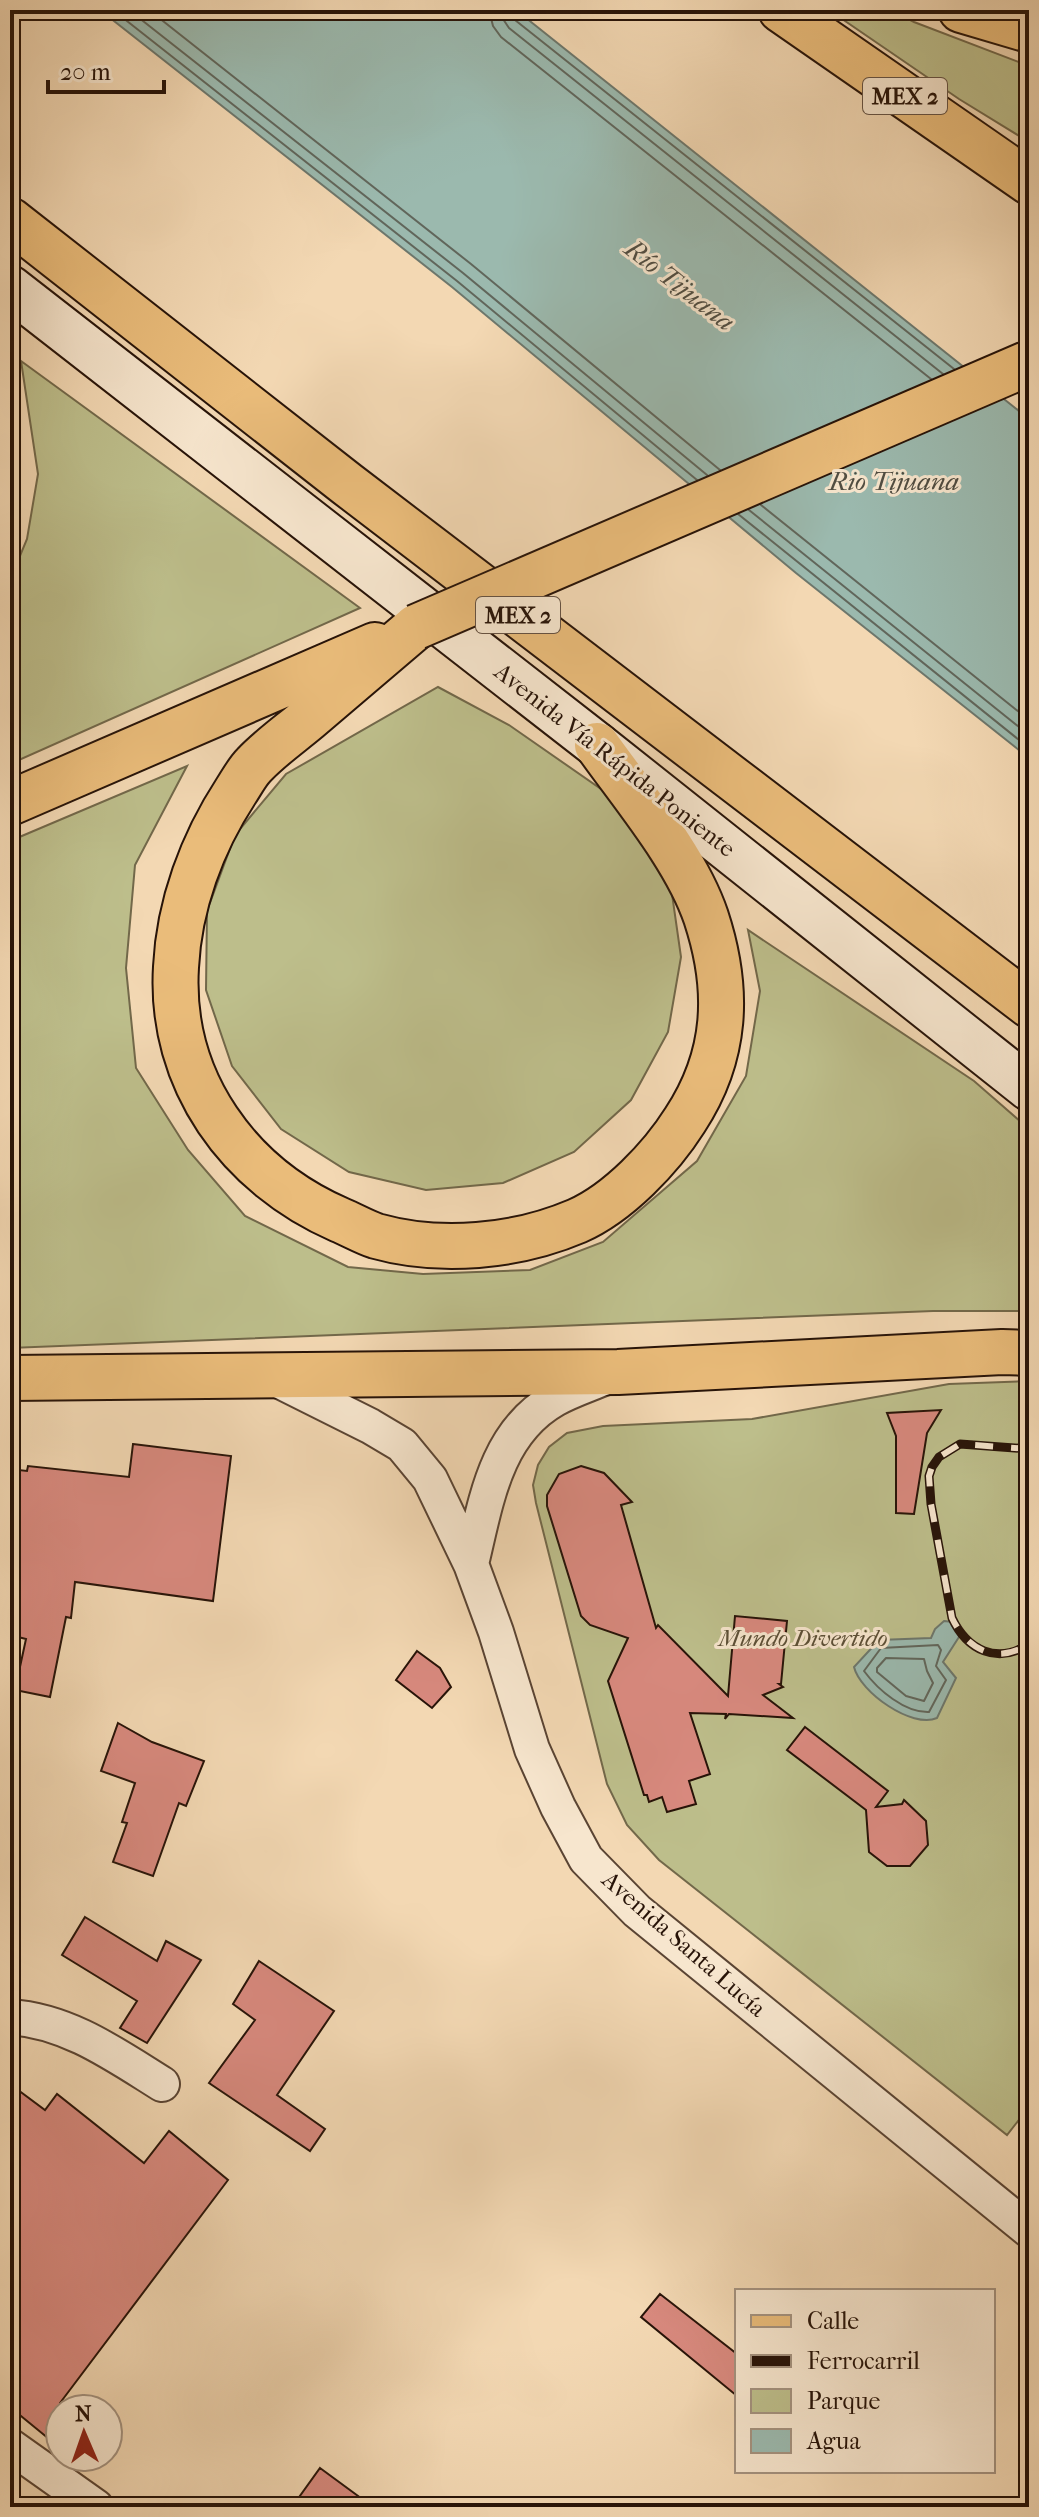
<svg xmlns="http://www.w3.org/2000/svg" width="1039" height="2517" font-family="'IM FELL French Canon',serif">
	<style>
		.green { fill: #bdbe8b; stroke: #72684a; stroke-width: 2 }
		.water { fill: #9bb9ae; stroke: #6d776c; stroke-width: 2 }
		.lines { fill: none; stroke-linecap: round; stroke-linejoin: round }
		.shore { stroke: #61665b; stroke-width: 2 }
		.building { fill: #d8897e; stroke: #271308; stroke-width: 2 }
		.street-casing { stroke: #5a4433; stroke-width: 38 }
		.secondary-casing { stroke: #271308; stroke-width: 48 }
		.primary-casing { stroke: #271308; stroke-width: 48 }
		.highway-casing { stroke: #271308; stroke-width: 48 }
		.street { stroke: #f7e6ce; stroke-width: 34 }
		.secondary { stroke: #f7e6ce; stroke-width: 44 }
		.primary { stroke: #eabc7a; stroke-width: 44 }
		.highway { stroke: #eabc7a; stroke-width: 44 }
		.rail-casing { stroke: #271308; stroke-width: 9 }
		.rail { stroke: #f7e6ce; stroke-width: 6; stroke-dasharray: 18; stroke-linecap: butt }
		.highway-bridge-casing { stroke: #271308; stroke-width: 48; stroke-linecap: butt }
		.highway-bridge { stroke: #eabc7a; stroke-width: 44 }
		.labels { text-anchor: middle; stroke-width: 6; stroke-linejoin: round; paint-order: stroke }
		.shield { fill: #f7e6ce; stroke: #655243; stroke-width: 2 }
		.shield-label { font-size: 22px; font-weight: bold; fill: #271308 }
		.street-label { font-size: 24px; fill: #271308; stroke: #f7e6ce }
		.park-label { font-size: 24px; font-style: italic; fill: #5c4f36; stroke: #f7e6ce }
		.water-label { font-size: 26px; font-style: italic; fill: #504d42; stroke: #f7e6ce }
	</style>
	<rect width="100%" height="100%" fill="#f3d8b3"/>
	<filter id="stains"><feTurbulence type="fractalNoise" baseFrequency=".0025" numOctaves="4"/><feColorMatrix values="0 0 0 0 .2 0 0 0 0 .09 0 0 0 0 .02 0 0 0 .5 -.17"/></filter>
	<radialGradient id="worn" r=".72"><stop offset=".6" stop-color="#630" stop-opacity="0"/><stop offset="1" stop-color="#630" stop-opacity=".3"/></radialGradient>
	<path class="green" d="M 829,10 L 892,10 L 914,22 L 1024,64 L 1029,68 L 1029,142 L 959,99 Z
		M 21,361 L 360,608 L 10,764 L 10,580 L 27,539 L 38,474 Z
		M 438,687 L 509,725 L 634,812 L 670,880 L 681,957 L 668,1032 L 631,1100 L 574,1152 L 503,1183 L 426,1190 L 349,1172 L 281,1129 L 232,1066 L 206,990 L 207,911 L 235,835 L 286,774 Z
		M 187,766 L 135,865 L 126,968 L 136,1068 L 188,1150 L 245,1216 L 348,1267 L 423,1274 L 530,1270 L 603,1242 L 697,1161 L 746,1076 L 760,991 L 748,930 L 974,1081 L 1029,1129 L 1029,1311 L 933,1311 L 10,1348 L 10,841 Z
		M 1029,1381 L 1029,2107 L 1007,2135 L 659,1860 L 627,1825 L 607,1784 L 536,1503 L 533,1485 L 538,1465 L 549,1447 L 567,1433 L 603,1426 L 752,1419 L 949,1384 Z"/>
	<path class="water" d="M 100,10 L 516,10 L 1029,419 L 1029,758 L 796,573 L 452,287 Z
		M 944,1621 L 953,1622 L 960,1629 L 959,1637 L 943,1662 L 956,1678 L 937,1718 C 912,1729 860,1692 854,1667 L 879,1640 L 931,1638 L 935,1629 Z"/>
	<g class="lines">
		<path class="shore" d="M 113,10 L 457,281 L 697,480
			M 129,10 L 463,273 L 707,475
			M 149,10 L 471,264 L 720,470
			M 489,10 L 493,26 L 501,37 L 931,379
			M 501,10 L 503,19 L 509,28 L 943,374
			M 512,10 L 515,20 L 954,369
			M 761,505 L 1029,720
			M 749,510 L 1029,735
			M 738,514 L 1029,748
			M 938,1645 L 941,1650 L 936,1666 L 946,1680 L 929,1712 C 905,1713 878,1690 864,1671 L 881,1648 Z
			M 886,1658 L 924,1659 L 927,1671 L 933,1683 L 924,1701 L 906,1696 L 877,1672 L 877,1668 Z"/>
	</g>
	<path class="building" d="M 941,1410 L 927,1433 L 914,1514 L 896,1513 L 896,1436 L 887,1413 Z
		M 133,1444 L 231,1456 L 213,1601 L 75,1582 L 71,1618 L 66,1617 L 50,1697 L 15,1690 L 26,1639 L 10,1635 L 10,1469 L 27,1471 L 28,1466 L 129,1477 Z
		M 581,1466 L 604,1473 L 632,1502 L 621,1505 L 656,1628 L 658,1625 L 728,1696 L 735,1616 L 787,1621 L 781,1684 L 779,1684 L 783,1687 L 763,1695 L 793,1718 L 729,1714 L 725,1719 L 726,1714 L 690,1713 L 710,1774 L 689,1781 L 696,1804 L 667,1812 L 662,1797 L 649,1802 L 647,1795 L 644,1795 L 608,1681 L 628,1638 L 590,1625 L 581,1616 L 547,1506 L 547,1495 L 559,1474 Z
		M 417,1651 L 440,1668 L 451,1687 L 432,1708 L 396,1680 Z
		M 118,1723 L 152,1742 L 204,1761 L 186,1806 L 179,1803 L 153,1876 L 113,1862 L 127,1823 L 122,1822 L 135,1783 L 101,1771 Z
		M 805,1727 L 888,1791 L 876,1807 L 902,1804 L 904,1800 L 926,1821 L 928,1845 L 910,1866 L 887,1866 L 869,1852 L 866,1810 L 787,1750 Z
		M 85,1917 L 157,1961 L 166,1941 L 201,1960 L 147,2043 L 120,2028 L 137,2001 L 62,1955 Z
		M 259,1961 L 334,2011 L 277,2095 L 325,2129 L 310,2151 L 209,2083 L 255,2020 L 233,2004 Z
		M 10,2084 L 45,2110 L 57,2094 L 144,2163 L 169,2131 L 228,2180 L 60,2403 L 60,2448 L 10,2407 Z
		M 660,2294 L 737,2354 L 737,2396 L 641,2317 Z
		M 320,2468 L 373,2507 L 292,2507 Z"/>
	<g class="lines">
		<defs>
			<path id="street" d="M 270,1376 L 370,1426 L 402,1445 L 430,1479 L 471,1564 L 496,1632 L 532,1749 L 558,1807 L 586,1859 L 637,1911 L 1029,2230
				M 471,1564 C 486,1502 495,1433 555,1399 C 571,1390 590,1384 606,1377
				M 10,2017 C 68,2021 114,2054 162,2084
				M 10,2446 L 96,2507"/>
			<path id="secondary" d="M 10,288 L 597,745 L 1029,1088"/>
			<path id="primary" d="M 961,10 L 1029,30"/>
			<path id="highway" d="M 781,10 L 1029,182
				M 10,220 L 347,484 L 1029,1005
				M 416,627 C 380,658 344,688 308,719 C 290,734 270,748 254,765 C 247,772 242,782 236,791 C 202,843 179,905 176,967 C 169,1081 239,1176 340,1220 C 352,1225 364,1232 376,1236 C 440,1254 516,1247 577,1221 C 618,1203 661,1158 685,1120 C 727,1056 730,990 706,917 C 686,858 634,797 597,745
				M 10,803 L 375,645
				M 10,1378 L 618,1372 L 1002,1352 L 1029,1353"/>
		</defs>
		<use href="#street" class="street-casing"/>
		<use href="#secondary" class="secondary-casing"/>
		<use href="#primary" class="primary-casing"/>
		<use href="#highway" class="highway-casing"/>
		<use href="#street" class="street"/>
		<use href="#secondary" class="secondary"/>
		<use href="#primary" class="primary"/>
		<use href="#highway" class="highway"/>
		<defs>
			<path id="rail" d="M 1029,1449 L 960,1444 L 939,1457 L 932,1467 L 929,1476 L 931,1504 L 952,1618 C 967,1650 997,1665 1029,1644"/>
		</defs>
		<use href="#rail" class="rail-casing"/>
		<use href="#rail" class="rail"/>
		<defs>
			<path id="highway-bridge" d="M 416,627 L 1029,363"/>
		</defs>
		<use href="#highway-bridge" class="highway-bridge-casing"/>
		<use href="#highway-bridge" class="highway-bridge"/>
	</g>
	<g class="labels">
		<g class="shield">
			<rect x="863" y="78" width="84" height="36" rx="6"/>
			<rect x="476" y="597" width="84" height="36" rx="6"/>
		</g>
		<g class="shield-label">
			<text x="905" y="104">MEX 2</text>
			<text x="518" y="623">MEX 2</text>
		</g>
		<g class="street-label">
			<text transform="translate(615 760) rotate(38)" y="8">Avenida Vía Rápida Poniente</text>
			<text transform="translate(684 1944) rotate(41)" y="8">Avenida Santa Lucía</text>
		</g>
		<g class="park-label">
			<text x="803" y="1646">Mundo Divertido</text>
		</g>
		<g class="water-label">
			<text transform="translate(680 285) rotate(38)" y="9">Río Tijuana</text>
			<text x="894" y="490">Rio Tijuana</text>
		</g>
	</g>
	<rect width="1039" height="2517" fill="none" stroke="#f3d8b3" stroke-width="40"/>
	<rect x="12" y="12" width="1015" height="2493" fill="none" stroke="#271308" stroke-width="4"/>
	<rect x="20" y="20" width="999" height="2477" fill="none" stroke="#271308" stroke-width="2"/>
	<rect x="735" y="2289" width="260" height="184" fill="#f7e6ce" stroke="#a4927f" stroke-width="2"/>
	<rect x="751" y="2315" width="40" height="12" fill="#eabc7a" stroke="#a4927f" stroke-width="2"/>
	<text x="807" y="2329" font-size="24" fill="#271308">Calle</text>
	<rect x="751" y="2355" width="40" height="12" fill="#271308" stroke="#a4927f" stroke-width="2"/>
	<text x="807" y="2369" font-size="24" fill="#271308">Ferrocarril</text>
	<rect x="751" y="2389" width="40" height="24" fill="#bdbe8b" stroke="#a4927f" stroke-width="2"/>
	<text x="807" y="2409" font-size="24" fill="#271308">Parque</text>
	<rect x="751" y="2429" width="40" height="24" fill="#9bb9ae" stroke="#a4927f" stroke-width="2"/>
	<text x="807" y="2449" font-size="24" fill="#271308">Agua</text>
	<g transform="translate(84 2433) rotate(358)"><circle r="38" fill="#f7e6ce" stroke="#a4927f" stroke-width="2"/>
	<path d="M0-6L14 30L0 20L-14 30Z" fill="#8f2418"/>
	<text y="-12" font-size="22" font-weight="bold" text-anchor="middle" fill="#271308">N</text>
	</g>
	<path d="M48 80v12h116v-12" fill="none" stroke="#271308" stroke-width="4"/>
	<text x="60" y="80" font-size="24" fill="#271308" stroke="#f7e6ce" stroke-width="6" paint-order="stroke">20 m</text>
	<rect width="100%" height="100%" filter="url(#stains)"/>
	<rect width="100%" height="100%" fill="url(#worn)"/>
</svg>
